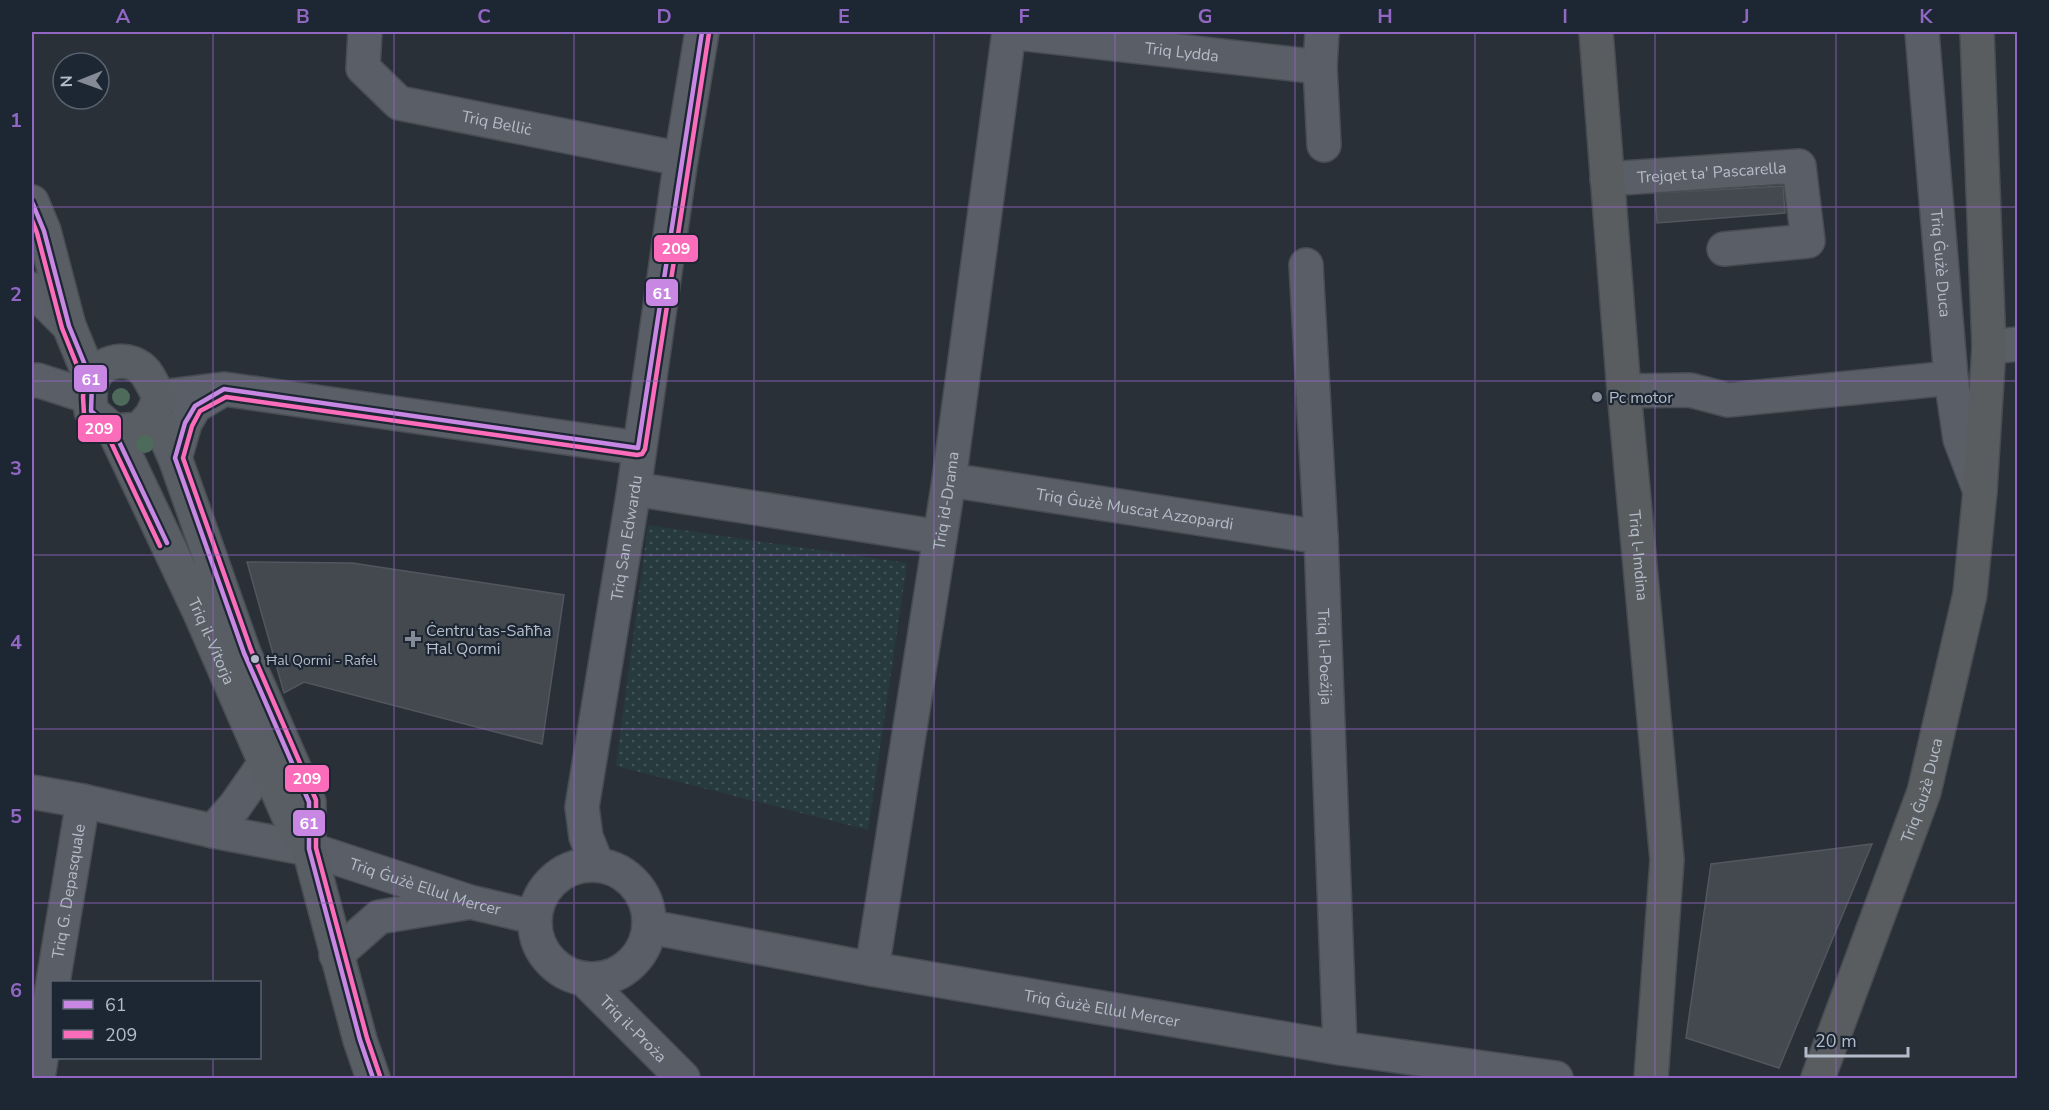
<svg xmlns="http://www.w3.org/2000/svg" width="2049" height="1110" font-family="'Nunito Sans',sans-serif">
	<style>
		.grass { fill: url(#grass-dots) }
		.building { fill: #444950; stroke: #52575f; stroke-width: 1.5 }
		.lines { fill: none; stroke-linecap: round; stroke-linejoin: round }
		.street-casing { stroke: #484c53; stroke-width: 36 }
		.secondary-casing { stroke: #484c53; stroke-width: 36 }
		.highway-casing { stroke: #474c53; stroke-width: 36 }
		.street { stroke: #5a5e66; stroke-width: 33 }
		.secondary { stroke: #595d64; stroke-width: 33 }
		.highway { stroke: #5a5d60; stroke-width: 33 }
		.bus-1-casing { stroke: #1d2633; stroke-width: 9 }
		.bus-2-casing { stroke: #1d2633; stroke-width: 9 }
		.bus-1 { stroke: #c787e3; stroke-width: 4.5 }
		.bus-2 { stroke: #fb6dba; stroke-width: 4.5 }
		.tree { fill: #4e6a5a }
		.grid { fill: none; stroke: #9266c3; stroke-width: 1.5; stroke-opacity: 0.55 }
		.poi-dot { fill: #848b96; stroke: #1d2633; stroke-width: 2 }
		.bus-dot { fill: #b4bcc9; stroke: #1d2633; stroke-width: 2 }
		.labels { text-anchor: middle; stroke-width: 4.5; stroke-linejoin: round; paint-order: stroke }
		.bus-label { font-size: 14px; fill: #b4bcc9; stroke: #1d2633; text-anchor: start }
		.street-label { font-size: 16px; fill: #b4bcc9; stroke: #1d2633 }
		.poi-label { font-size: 16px; fill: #b4bcc9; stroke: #1d2633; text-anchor: start }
		.line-badge { stroke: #1d2633; stroke-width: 2 }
		.badge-label { font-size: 16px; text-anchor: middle; font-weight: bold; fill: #fff }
		.neatline { fill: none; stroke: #9266c3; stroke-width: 2 }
		.grid-label { font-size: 20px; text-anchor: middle; font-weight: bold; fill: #9266c3 }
	</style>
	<defs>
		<pattern id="grass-dots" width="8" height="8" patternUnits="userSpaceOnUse" patternTransform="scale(1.5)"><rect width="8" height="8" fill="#273a3e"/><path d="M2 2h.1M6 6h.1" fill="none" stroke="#445559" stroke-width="1.8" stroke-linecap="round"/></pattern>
	</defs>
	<rect width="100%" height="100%" fill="#2a3038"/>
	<path class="grass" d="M 648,525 L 907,563 L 868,830 L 616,766 Z"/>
	<path class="building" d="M 1783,186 L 1785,213 L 1657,223 L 1655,193 Z
		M 247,562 L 352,563 L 564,595 L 542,744 L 304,682 L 284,693 Z
		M 1872,844 L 1779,1068 L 1686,1038 L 1711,864 Z"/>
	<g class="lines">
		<defs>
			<g id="street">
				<path id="s1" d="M 365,32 L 363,68 L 399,103 L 681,159"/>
				<path id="s2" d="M 1009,32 L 1320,67"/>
				<path d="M 1322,32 L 1320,67 L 1324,145"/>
				<path id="s3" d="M 1922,32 L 1951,378 L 1960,439 L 1980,491"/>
				<path id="s4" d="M 1607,179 L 1799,166 L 1808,241 L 1724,249"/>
				<path id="s5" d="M 1306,265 L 1321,537 L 1340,1048"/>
				<path d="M 32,289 L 69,326"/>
				<path d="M 1989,347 L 2018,344"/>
				<path d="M 32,381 L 37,380 L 90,397"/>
				<path d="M 1624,391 L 1690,390 L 1728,400 L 1951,378"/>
				<path d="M 160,397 L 224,389 L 638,448"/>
				<path d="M 175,458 L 185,423 L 195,406 L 222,390"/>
				<path id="s6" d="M 949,480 L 1321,537"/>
				<path d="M 634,489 L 940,537"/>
				<path id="s7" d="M 32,792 L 83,801 L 213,831 L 309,849 L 470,902 L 534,917"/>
				<path d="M 213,831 L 235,806 L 265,763"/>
				<path id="s8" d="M 597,864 L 586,837 L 582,807 L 634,489 L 681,159 L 702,32"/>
				<circle cx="592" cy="922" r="57"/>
				<path id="s9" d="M 650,927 L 872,969 L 1340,1048 L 1556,1078"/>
				<path d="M 336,955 L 379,917 L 465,903"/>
				<path id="s10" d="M 872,969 L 949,480 L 1009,32"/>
				<path id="s11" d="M 584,979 L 683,1078"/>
				<path id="s12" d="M 53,982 L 83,801"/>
				<path d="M 38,1078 L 52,988"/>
			</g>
			<g id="secondary">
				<path d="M 32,202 L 44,231 L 69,326 L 92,382"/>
				<path d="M 152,415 L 160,425 L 175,458 L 244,653 L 309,802 L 309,849 L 360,1040 L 373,1078"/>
				<path id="s13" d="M 114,431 L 140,429 L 152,415 L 160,397 C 155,390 151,380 146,373 C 131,354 99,359 92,382 C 89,391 90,401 91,411 L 114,431 L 200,613 L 288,815 L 309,849"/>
			</g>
			<g id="highway">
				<path id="s14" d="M 1596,32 L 1624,391 L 1667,860 L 1651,1078"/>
				<path id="s15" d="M 1818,1078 L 1924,792 L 1970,594 L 1980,491 L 1989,347 L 1977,32"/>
			</g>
		</defs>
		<use href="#street" class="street-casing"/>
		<use href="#secondary" class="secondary-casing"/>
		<use href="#highway" class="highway-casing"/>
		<use href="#street" class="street"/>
		<use href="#secondary" class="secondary"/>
		<use href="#highway" class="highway"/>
		<defs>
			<path id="bus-1" d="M 32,202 L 44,231 L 69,326 L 92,382 L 91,411 L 114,431 L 167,543
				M 373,1078 L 360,1040 L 309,849 L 309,802 L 244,653 L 175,458 L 185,423 L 195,406 L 224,389 L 638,448 L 702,32"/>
			<path id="bus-2" d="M 32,220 L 37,233 L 62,328 L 84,383 L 83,397 L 84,414 L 108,436 L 160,546
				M 380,1076 L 367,1038 L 316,848 L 316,800 L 251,650 L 183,458 L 192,426 L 200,411 L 226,397 L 637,455 L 642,454 L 645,449 L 709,33"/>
		</defs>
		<use href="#bus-1" class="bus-1-casing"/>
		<use href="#bus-2" class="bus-2-casing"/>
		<use href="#bus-1" class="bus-1"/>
		<use href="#bus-2" class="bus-2"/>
	</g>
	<g class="tree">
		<circle cx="121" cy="397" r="9"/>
		<circle cx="145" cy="444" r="9"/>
	</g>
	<path class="grid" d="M 213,32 L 213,982M 394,32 L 394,1078M 574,32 L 574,1078M 754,32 L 754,1078M 934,32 L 934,1078M 1115,32 L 1115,1078M 1295,32 L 1295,1078M 1475,32 L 1475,1078M 1655,32 L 1655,1078M 1836,32 L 1836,1078M 32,207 L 2018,207M 32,381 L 2018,381M 32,555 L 2018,555M 32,729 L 2018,729M 32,903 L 2018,903M 213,1058 L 213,1078"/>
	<g class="poi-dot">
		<circle cx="1597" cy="397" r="6"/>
		<path d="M410 630h6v6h6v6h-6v6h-6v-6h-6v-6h6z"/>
	</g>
	<circle class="bus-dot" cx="255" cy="659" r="5"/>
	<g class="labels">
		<g class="bus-label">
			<text x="266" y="665">Ħal Qormi - Rafel</text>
		</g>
		<g class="street-label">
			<text dy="6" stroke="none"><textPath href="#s2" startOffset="174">Triq Lydda</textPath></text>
			<text dy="6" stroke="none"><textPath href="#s1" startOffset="186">Triq Belliċ</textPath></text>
			<text dy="6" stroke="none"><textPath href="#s4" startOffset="105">Trejqet ta' Pascarella</textPath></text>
			<text dy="6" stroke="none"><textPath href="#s3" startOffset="232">Triq Ġużè Duca</textPath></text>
			<text dy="6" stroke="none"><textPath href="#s10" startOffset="474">Triq id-Drama</textPath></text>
			<text dy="6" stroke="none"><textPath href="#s6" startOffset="188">Triq Ġużè Muscat Azzopardi</textPath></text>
			<text dy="6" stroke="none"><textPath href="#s8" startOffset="332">Triq San Edwardu</textPath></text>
			<text dy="6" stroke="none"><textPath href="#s14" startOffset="525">Triq l-Imdina</textPath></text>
			<text dy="6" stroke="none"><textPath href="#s13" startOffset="450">Triq il-Vitorja</textPath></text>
			<text dy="6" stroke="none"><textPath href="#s5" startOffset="392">Triq il-Poeżija</textPath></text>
			<text dy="6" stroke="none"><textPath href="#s15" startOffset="306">Triq Ġużè Duca</textPath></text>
			<text dy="6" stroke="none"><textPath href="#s7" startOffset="405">Triq Ġużè Ellul Mercer</textPath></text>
			<text dy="6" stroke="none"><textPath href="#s12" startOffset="92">Triq G. Depasquale</textPath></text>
			<text dy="6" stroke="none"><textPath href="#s9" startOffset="459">Triq Ġużè Ellul Mercer</textPath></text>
			<text dy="6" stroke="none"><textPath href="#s11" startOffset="70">Triq il-Proża</textPath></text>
		</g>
		<g class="poi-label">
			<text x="1609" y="403">Pc motor</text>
			<text x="426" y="636">Ċentru tas-Saħħa<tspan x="426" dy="18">Ħal Qormi</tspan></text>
		</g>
	</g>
	<g class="line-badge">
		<rect x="653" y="234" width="46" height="29" rx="6" fill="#fb6dba"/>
		<rect x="645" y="278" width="34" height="29" rx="6" fill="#c787e3"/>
		<rect x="73" y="364" width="35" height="29" rx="6" fill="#c787e3"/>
		<rect x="77" y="414" width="45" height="29" rx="6" fill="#fb6dba"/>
		<rect x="284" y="764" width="46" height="29" rx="6" fill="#fb6dba"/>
		<rect x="292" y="809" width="34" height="28" rx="6" fill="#c787e3"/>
	</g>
	<g class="badge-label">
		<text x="676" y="254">209</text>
		<text x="662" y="299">61</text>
		<text x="91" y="385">61</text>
		<text x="99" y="434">209</text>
		<text x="307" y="784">209</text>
		<text x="309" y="829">61</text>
	</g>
	<rect width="2049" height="1110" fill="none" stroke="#1d2633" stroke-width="66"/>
	<rect x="51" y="981" width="210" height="78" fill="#1d2633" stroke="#59626f" stroke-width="1.5"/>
	<rect x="63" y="1000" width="30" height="9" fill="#c787e3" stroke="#59626f" stroke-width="1.5"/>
	<text x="105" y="1011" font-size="18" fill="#b4bcc9">61</text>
	<rect x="63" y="1030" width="30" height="9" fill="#fb6dba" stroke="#59626f" stroke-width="1.5"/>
	<text x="105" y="1041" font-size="18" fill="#b4bcc9">209</text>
	<g transform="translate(81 81) rotate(269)"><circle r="28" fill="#1d2633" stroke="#59626f" stroke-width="1.5"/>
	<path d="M0-4.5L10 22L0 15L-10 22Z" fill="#848b96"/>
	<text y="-9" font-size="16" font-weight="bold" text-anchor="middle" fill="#b4bcc9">N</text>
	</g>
	<path d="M1806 1047v9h102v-9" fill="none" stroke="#b4bcc9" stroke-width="3"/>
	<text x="1815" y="1047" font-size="18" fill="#b4bcc9" stroke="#1d2633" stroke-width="4.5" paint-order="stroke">20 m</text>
	<rect x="33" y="33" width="1983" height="1044" class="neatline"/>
	<g class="grid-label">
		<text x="123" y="23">A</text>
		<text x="303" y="23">B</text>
		<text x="484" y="23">C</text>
		<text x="664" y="23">D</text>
		<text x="844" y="23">E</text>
		<text x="1024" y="23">F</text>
		<text x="1205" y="23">G</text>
		<text x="1385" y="23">H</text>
		<text x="1565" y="23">I</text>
		<text x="1746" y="23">J</text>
		<text x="1926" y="23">K</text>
		<text x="16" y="127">1</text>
		<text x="16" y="301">2</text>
		<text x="16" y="475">3</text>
		<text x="16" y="649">4</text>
		<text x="16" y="823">5</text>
		<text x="16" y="997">6</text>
	</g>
</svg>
